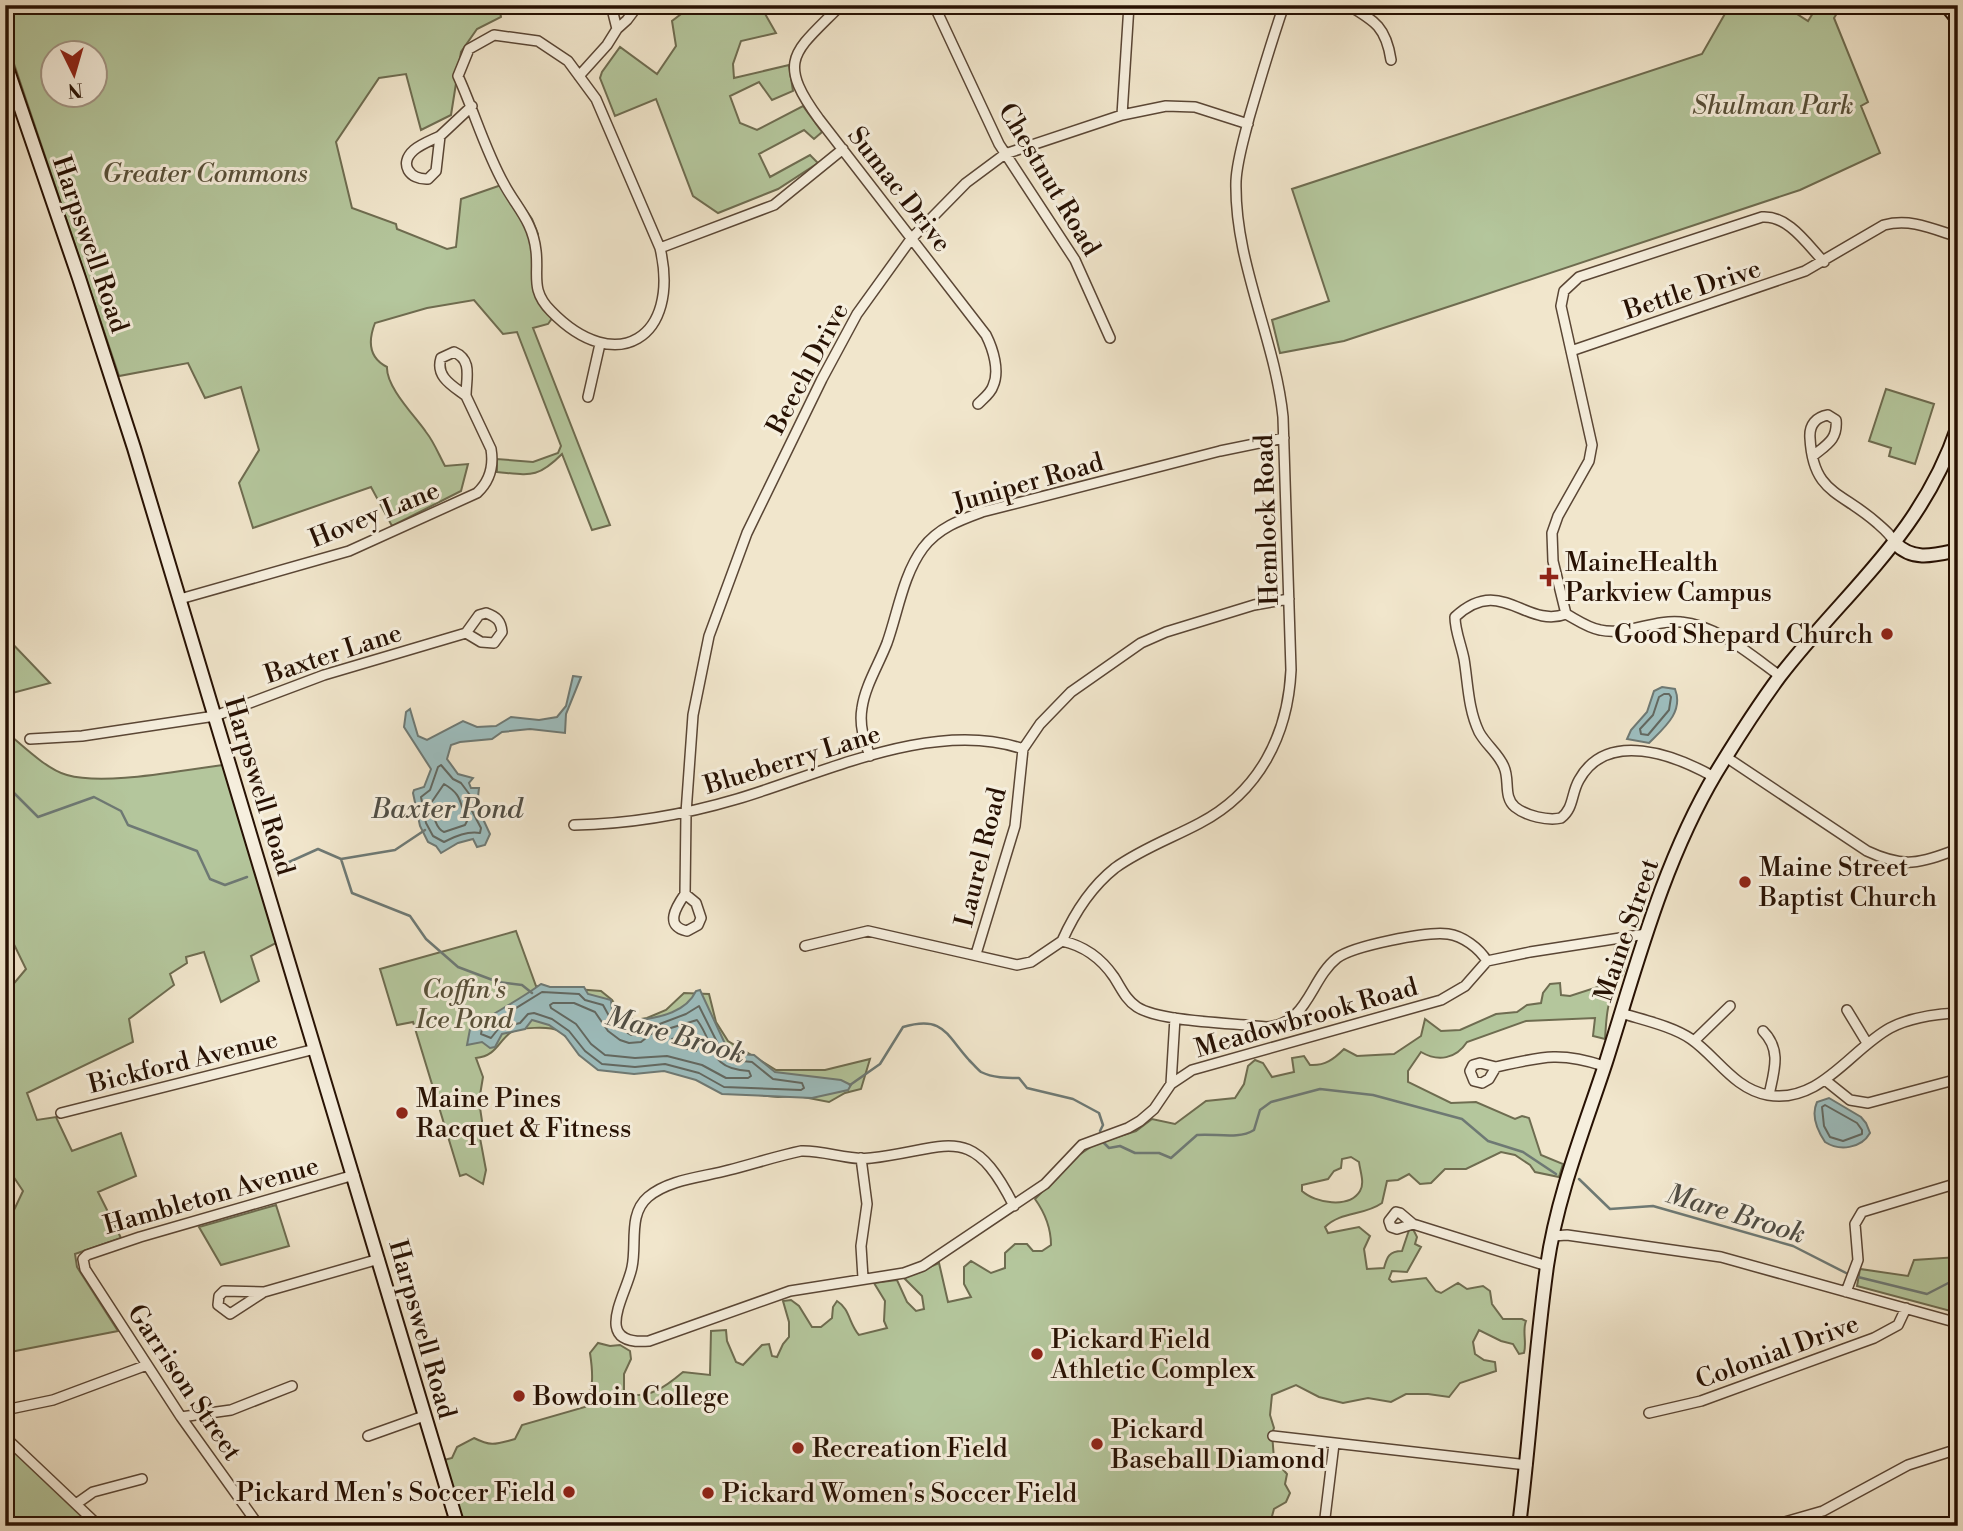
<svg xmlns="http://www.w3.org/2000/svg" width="1963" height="1531" font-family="'Libre Bodoni',serif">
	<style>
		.green { fill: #b4c69c; stroke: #6e6c50; stroke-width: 2; fill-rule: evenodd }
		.water { fill: #9dbebf; stroke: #6e7974; stroke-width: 2 }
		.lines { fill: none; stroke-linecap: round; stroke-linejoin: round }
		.shore { stroke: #626861; stroke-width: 2 }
		.stream { stroke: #6e7974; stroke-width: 2.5 }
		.street-casing { stroke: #5a4635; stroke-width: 12 }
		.secondary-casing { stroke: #271103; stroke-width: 16 }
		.street { stroke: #f6efde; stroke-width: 9 }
		.secondary { stroke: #f6efde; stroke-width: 12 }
		.poi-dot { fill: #8f2418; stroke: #f6efde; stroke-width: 2.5 }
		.labels { text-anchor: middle; stroke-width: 6; stroke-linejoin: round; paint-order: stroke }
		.park-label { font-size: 26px; font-style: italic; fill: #585039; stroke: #f6efde }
		.street-label { font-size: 26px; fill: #271103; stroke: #f6efde }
		.poi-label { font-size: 26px; fill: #271103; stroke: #f6efde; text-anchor: start }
		.water-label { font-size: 28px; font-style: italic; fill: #504e45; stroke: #f6efde }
	</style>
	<rect width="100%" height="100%" fill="#f1e6cc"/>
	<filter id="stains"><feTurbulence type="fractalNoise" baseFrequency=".00286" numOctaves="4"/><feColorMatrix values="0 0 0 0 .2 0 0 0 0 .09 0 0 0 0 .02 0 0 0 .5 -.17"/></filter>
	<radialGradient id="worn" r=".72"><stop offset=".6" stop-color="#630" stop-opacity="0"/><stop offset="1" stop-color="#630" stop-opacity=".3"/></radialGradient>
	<path class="green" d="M 5,5 L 499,5 L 501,17 L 477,29 L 461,52 L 451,115 L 421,130 L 406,74 L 379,78 L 336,142 L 352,208 L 396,224 L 397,229 L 447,249 L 456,247 L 461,199 L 507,183 L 532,219 L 538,234 L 537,279 L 553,317 L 548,324 L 533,328 L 610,525 L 592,530 L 562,454 C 537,479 530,475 497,472 L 497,459 L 533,462 L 558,453 L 561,446 L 517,332 L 503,334 L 474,300 L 427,308 L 375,323 C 368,341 369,358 387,367 C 386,387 415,416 426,432 C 434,442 439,455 445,466 L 468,464 L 461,491 L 392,526 L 371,487 L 253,528 L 239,483 L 259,450 L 241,387 L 205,398 L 188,363 L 119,376 L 5,37 ZM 52,52 L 94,52 L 94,94 L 52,94 Z
		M 693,5 L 760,5 L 776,33 L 741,41 L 733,64 L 734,78 L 789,65 L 793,91 L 772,100 L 759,82 L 730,96 L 740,123 L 757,130 L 803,106 L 822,132 L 814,139 L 804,130 L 759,154 L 770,177 L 810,155 L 818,163 L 778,189 L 718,213 L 693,196 L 656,99 L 615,116 L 600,78 L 602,72 L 620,47 L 657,74 L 676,46 L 672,21 Z
		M 1730,5 L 1783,5 L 1808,21 L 1818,5 L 1842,5 L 1834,18 L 1868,102 L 1861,106 L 1880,153 L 1800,190 L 1475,298 L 1344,341 L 1280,353 L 1272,320 L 1329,301 L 1292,189 L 1702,54 Z
		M 1886,389 L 1934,404 L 1915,464 L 1889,456 L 1891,448 L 1869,441 Z
		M 5,636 L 50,683 L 5,695 Z
		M 5,731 C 21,744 47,770 67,775 C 106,786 181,770 223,765 L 278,942 L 251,956 L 259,981 L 221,1002 L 204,952 L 186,957 L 187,963 L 170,974 L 174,985 L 129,1019 L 133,1042 L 27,1093 L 37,1120 L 56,1117 L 72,1151 L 121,1133 L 136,1176 L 98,1192 L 121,1238 L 75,1254 L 77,1267 L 118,1331 L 5,1353 L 5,1229 L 23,1191 L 5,1164 L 5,994 L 26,969 L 5,926 Z
		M 516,931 L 536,986 L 601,991 L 612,1000 L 621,1014 L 635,1020 L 647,1018 L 666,1010 L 684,993 L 709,994 L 716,1022 L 728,1041 L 776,1070 L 825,1070 L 870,1059 L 861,1089 L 845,1093 L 829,1102 L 798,1096 L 778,1097 L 748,1094 L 571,1042 C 568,1039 563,1033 559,1031 C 550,1026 519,1027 510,1033 C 498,1042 496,1056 476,1058 L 483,1077 L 479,1101 L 482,1121 L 480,1138 L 486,1170 L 483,1184 L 466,1174 L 460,1176 L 413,1022 L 397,1025 L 380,969 Z
		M 1615,947 L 1626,948 C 1628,972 1619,980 1610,1000 C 1606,1012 1606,1027 1605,1039 L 1593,1036 L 1595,1018 L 1526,1021 L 1467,1042 C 1456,1059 1438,1062 1421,1052 L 1408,1071 L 1408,1082 L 1451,1103 L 1476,1102 L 1515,1119 L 1522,1116 L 1529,1118 L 1541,1155 L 1563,1164 L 1559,1177 L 1535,1172 L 1530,1165 L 1515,1155 L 1501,1152 L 1466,1169 L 1445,1169 L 1431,1183 L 1420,1184 L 1409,1174 L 1398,1180 L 1387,1181 L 1382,1203 C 1364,1216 1341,1211 1325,1227 L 1328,1233 L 1359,1227 L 1370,1236 L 1364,1249 L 1367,1269 L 1384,1268 C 1387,1257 1389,1251 1402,1251 L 1409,1230 L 1413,1229 L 1417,1237 L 1415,1244 L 1421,1247 L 1407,1272 L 1392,1271 L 1389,1279 L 1392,1282 L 1426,1278 L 1436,1291 L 1441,1293 L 1458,1283 L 1467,1289 L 1483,1286 L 1490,1291 L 1492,1304 L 1503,1319 L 1522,1319 L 1526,1321 C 1522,1331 1527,1342 1524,1353 L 1519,1354 L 1513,1344 L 1501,1341 L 1479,1330 L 1473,1342 L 1475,1354 L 1484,1360 L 1495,1362 L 1496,1371 L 1460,1383 L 1449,1397 L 1428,1394 L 1406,1394 L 1391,1402 L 1368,1398 L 1343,1403 L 1319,1397 L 1296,1385 L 1272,1395 L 1270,1415 L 1274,1428 L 1272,1433 L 1274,1459 L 1287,1474 L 1285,1484 L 1290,1493 L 1286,1502 L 1274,1509 L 1271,1520 L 1274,1526 L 464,1526 L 444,1460 L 452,1458 L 457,1447 L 474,1438 C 492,1447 496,1444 515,1439 L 522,1425 L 585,1407 C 594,1388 593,1373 590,1353 L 598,1343 L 610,1346 L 620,1345 L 630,1351 L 631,1359 L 624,1374 L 624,1394 C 649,1399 664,1388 683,1372 L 710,1375 L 711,1331 L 726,1330 L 727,1341 L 736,1362 L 743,1365 L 762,1345 L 769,1344 L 772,1356 L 777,1357 L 783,1344 L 789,1337 L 789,1322 L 783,1301 L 791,1300 L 799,1306 L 812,1327 L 821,1327 L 832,1318 L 833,1307 L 837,1301 C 850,1309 849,1324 859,1335 L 887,1328 L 884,1321 L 885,1301 L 874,1283 L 897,1280 L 907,1302 L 916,1311 L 924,1309 L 922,1296 L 904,1278 L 939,1263 L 948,1302 L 971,1297 L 964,1284 L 964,1267 L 971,1261 L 991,1273 L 1005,1268 L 1005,1253 L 1015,1244 L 1027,1244 L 1033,1251 L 1042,1251 L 1051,1245 C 1051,1227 1045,1213 1035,1199 L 1076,1157 L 1095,1144 L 1136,1131 L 1152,1119 L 1175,1124 L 1206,1101 L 1235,1098 L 1244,1084 L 1248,1066 L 1255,1060 L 1263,1063 L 1272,1077 L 1294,1072 L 1292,1058 L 1304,1056 L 1310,1065 C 1325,1066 1334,1059 1344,1049 L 1357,1056 L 1394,1054 L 1421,1036 L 1425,1019 L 1441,1031 L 1460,1030 L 1496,1014 L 1517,1012 L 1527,1005 L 1541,1003 L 1543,993 L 1550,984 L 1560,983 L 1561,995 L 1570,996 L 1607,984 ZM 1351,1157 L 1359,1162 C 1360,1171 1365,1183 1360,1191 C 1349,1209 1315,1203 1302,1191 L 1302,1185 L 1328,1179 L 1334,1171 L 1341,1168 L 1342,1159 Z
		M 276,1205 L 289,1246 L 221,1265 L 199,1227 Z
		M 1958,1257 L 1958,1313 L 1857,1286 L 1860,1269 L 1908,1276 L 1914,1260 Z
		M 5,1440 L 98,1526 L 5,1526 Z"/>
	<path class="water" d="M 573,676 L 581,677 L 566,714 L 565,733 L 530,729 L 502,732 L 492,739 L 460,742 L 451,745 L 447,759 L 458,774 L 473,778 L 469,783 L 471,788 L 479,788 L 477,806 L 490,834 L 485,845 L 477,847 L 473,839 L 458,843 L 441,853 L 436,846 L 428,842 L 420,826 L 413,793 L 414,790 L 424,787 L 431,769 L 404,727 L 406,712 L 410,709 L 418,736 L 427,740 L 463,721 L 477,727 L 496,726 L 511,717 L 539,720 L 557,717 L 566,706 Z
		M 1662,687 L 1675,689 C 1684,712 1664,728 1649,743 L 1627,739 L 1631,730 L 1647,712 L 1654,691 Z
		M 541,984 L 550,987 L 584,987 L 588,994 L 611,1000 L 612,1011 L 619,1020 L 625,1021 L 627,1027 L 636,1026 L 640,1020 C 661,1017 686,1012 696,991 L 700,990 L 727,1048 L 740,1054 L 754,1055 L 775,1072 L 841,1080 L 851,1085 L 848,1090 L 812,1098 L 722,1094 L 696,1080 L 664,1071 L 634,1074 L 598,1070 L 579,1055 L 565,1036 L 549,1025 L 532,1020 L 525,1029 L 502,1034 L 495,1047 L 490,1048 L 482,1042 L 467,1045 L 470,1029 C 493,1013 518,1001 541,984 Z
		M 1829,1098 L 1861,1117 L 1866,1123 L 1870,1133 C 1861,1149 1839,1151 1825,1142 C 1817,1130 1811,1115 1817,1102 Z"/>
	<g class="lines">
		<path class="shore" d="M 1664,694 L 1669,694 L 1671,697 L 1669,710 L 1648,735 L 1641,734 L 1640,729 L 1653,715 L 1659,697 Z
			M 441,765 L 453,779 L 461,783 L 470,795 L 471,809 L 481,828 L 480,833 C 467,831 456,836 444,842 L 433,836 L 426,823 L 421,797 L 430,790 L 438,767 Z
			M 444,784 C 463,795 459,803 467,821 L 465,825 L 444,832 C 435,828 433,813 431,803 Z
			M 542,992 L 579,994 L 585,1000 L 603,1005 L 614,1025 L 631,1035 L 639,1033 L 645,1026 L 657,1025 L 686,1014 L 699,1006 L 723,1054 L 732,1060 L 752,1062 L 773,1079 L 802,1083 L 804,1088 L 801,1090 L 724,1087 L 699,1073 L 665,1064 L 635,1067 L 602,1064 L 585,1051 L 569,1031 L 552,1019 L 534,1013 L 528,1014 L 520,1023 L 499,1028 L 491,1038 L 481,1034 L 482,1029 Z
			M 553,1003 L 574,1003 L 595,1012 L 608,1031 L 620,1040 L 629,1043 L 641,1042 L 651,1034 L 697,1020 C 716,1045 707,1069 749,1071 L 751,1076 L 748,1078 L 726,1078 L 702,1065 L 667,1056 L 635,1058 L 605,1055 L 591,1044 L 576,1024 L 551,1008 L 550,1005 Z
			M 691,1033 L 698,1047 L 696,1051 L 670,1044 L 672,1039 Z
			M 1825,1105 L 1857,1123 L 1862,1130 L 1862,1134 L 1843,1141 L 1830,1137 L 1824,1126 L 1822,1107 Z"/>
		<path class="stream" d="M 5,784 L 38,817 L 94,797 L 121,811 L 128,825 L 197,851 L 210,879 L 225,885 L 247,877
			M 341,859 L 395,850 L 425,830
			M 278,867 L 318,849 L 341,859 L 352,893 L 410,916 L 426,939 L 458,967 L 498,982 L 522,985 L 532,993
			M 850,1085 L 880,1064 L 903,1027 C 944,1015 946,1035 969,1060 C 973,1064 977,1069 981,1072 C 993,1078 1007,1078 1019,1078 L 1027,1088 L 1073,1099 L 1099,1113 L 1103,1125 L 1100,1131
			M 1103,1142 L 1109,1148 L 1120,1146 L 1135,1153 L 1159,1153 L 1171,1158 L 1197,1135 C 1215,1133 1238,1140 1254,1130 L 1260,1110 L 1271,1102 L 1320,1089 L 1373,1095 L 1462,1119 L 1488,1141 L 1523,1152 L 1556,1174
			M 1579,1179 L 1610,1209 L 1653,1206 L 1793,1246 L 1848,1274
			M 1858,1277 L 1927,1294 L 1958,1278"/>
		<defs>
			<path id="street" d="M 611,5 L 617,29
				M 841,5 C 795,52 775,59 819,119 L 986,335 C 993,349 1000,371 993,386 C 991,393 983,399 978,404
				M 934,5 L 999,144 L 1075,260 L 1110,338
				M 1348,5 C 1375,21 1386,27 1391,60
				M 494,35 L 538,41 L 568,61 L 596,99 L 660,248 C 681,338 616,378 551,311 C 530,290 539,275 536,251 C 533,222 517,208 504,184 C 485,150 474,111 458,76 L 469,49 Z
				M 579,76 L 607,45 L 617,29 L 627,20 L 633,12 L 634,5
				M 1122,115 L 1129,5
				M 440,136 C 432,140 421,144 414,150 C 398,164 410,180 428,179 L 436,171 L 440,136 L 472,106
				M 660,248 L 774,205 L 843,149
				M 1571,351 L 1805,271 L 1884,225 C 1911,218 1933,229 1958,237
				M 454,352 C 473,360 466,378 466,396 C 453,386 435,377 441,358 Z
				M 588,397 L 600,344
				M 1813,456 C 1826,445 1838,440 1836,420 L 1828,415 C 1816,417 1809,425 1810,438 C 1813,494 1841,491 1877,523 C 1885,530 1891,535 1895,543
				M 180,599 L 349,551 L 477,493 C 490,481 494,467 491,449 L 466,396
				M 486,613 C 497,617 501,621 502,632 L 494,643 L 481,642 L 466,633 L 479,615 Z
				M 1566,614 C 1525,629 1501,574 1455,617 C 1455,631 1461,644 1464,659 C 1468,683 1468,709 1479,732 C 1486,745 1499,754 1504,767 C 1510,780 1503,797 1515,807 C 1526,816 1548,821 1561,818 C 1574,808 1571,794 1579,780 C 1607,729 1675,755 1714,777
				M 1780,676 C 1752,656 1717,625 1681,622 C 1654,619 1627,636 1600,630 C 1588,628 1577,620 1566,614 L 1553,561 L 1552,533 L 1558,516 L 1589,461 L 1592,445 L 1561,306 L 1564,291 L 1579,277 L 1762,217 C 1788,215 1807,244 1824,262
				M 30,739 L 82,736 L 215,716 L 324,675 L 466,633
				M 870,756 C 864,740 859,725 862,708 C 865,686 879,664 887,643 C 898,612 903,575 923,548 C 938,528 960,520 982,512 L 1220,451 L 1284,438
				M 1726,757 L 1867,851 C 1905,869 1920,863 1958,849
				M 574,825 C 630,824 683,815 737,799 C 822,774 934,718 1023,749
				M 685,894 L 686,813 L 693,715 L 709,636 L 747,533 L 822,379 L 857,314 L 911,239 L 966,183 L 1005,154 L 1122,115 L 1166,106 L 1195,107 L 1248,124
				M 685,894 L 696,903 L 701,918 L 698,925 L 687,931 C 664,926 676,907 685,894 Z
				M 1062,941 C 1074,914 1091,887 1115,868 C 1141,849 1172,838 1200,823 C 1259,792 1288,735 1291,670 L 1283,417 C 1275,338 1234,262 1236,181 C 1237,160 1244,139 1249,118 C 1260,80 1271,43 1284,5
				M 805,946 L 868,931 L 1017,965 L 1031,962 L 1062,941 C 1085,946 1101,958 1114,977 C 1121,988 1126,1000 1137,1007 C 1160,1022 1236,1023 1266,1027 C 1308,1025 1310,979 1337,958 C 1353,946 1427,931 1448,934 C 1463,936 1479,948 1487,961
				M 976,954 L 1015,826 L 1023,749 L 1040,724 L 1071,692 L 1141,643 L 1166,632 L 1254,605 L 1289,599
				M 1847,1010 L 1867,1043
				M 1621,1013 C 1643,1020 1672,1026 1691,1039 C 1717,1057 1734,1089 1768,1095 C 1820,1104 1850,1050 1890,1028 C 1911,1017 1934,1014 1958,1013
				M 1763,1031 C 1782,1050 1774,1071 1769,1095
				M 1694,1041 L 1730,1006
				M 1480,1063 L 1496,1067 L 1489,1079 L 1482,1083 L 1474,1081 L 1470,1071 L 1473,1065 Z
				M 1496,1067 C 1541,1057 1559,1051 1604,1066
				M 1825,1080 L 1850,1100 L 1868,1103 L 1958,1079
				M 1171,1084 L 1175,1018
				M 61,1113 L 315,1049
				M 861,1158 L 867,1204 L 861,1246 L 863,1278
				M 1014,1206 C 971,1120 949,1149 871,1158 C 849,1161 825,1150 801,1151 C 777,1156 753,1164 729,1170 C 704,1177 669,1179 648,1197 C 628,1214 637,1244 632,1267 C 627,1294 590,1346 649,1341 L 790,1291 L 904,1273 L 923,1266 L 1045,1184 L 1082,1145 L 1128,1128 L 1140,1121 L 1154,1109 L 1171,1084 L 1192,1070 L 1441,1000 L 1465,986 L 1487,961 L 1530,952 L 1646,934
				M 1396,1212 L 1400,1213 L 1413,1224 L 1397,1229 L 1391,1227 L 1389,1221 Z
				M 1413,1224 L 1547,1266
				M 1553,1236 L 1567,1235 L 1721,1257 L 1958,1323
				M 264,1292 L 224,1291 L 219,1296 L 218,1305 L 230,1314 L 264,1292 L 379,1259
				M 1846,1292 L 1858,1260 L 1855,1224 L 1862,1212 L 1958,1183
				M 5,1410 L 53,1400 L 147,1365
				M 1649,1413 L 1701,1401 L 1874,1338 L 1898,1325 L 1906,1308
				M 181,1417 L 231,1410 L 292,1386
				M 368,1436 L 424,1416
				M 1273,1436 L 1527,1465
				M 5,1437 L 99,1526
				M 76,1504 L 93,1492 L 142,1479
				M 259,1526 L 181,1417 L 85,1269 L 83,1259 L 87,1255 L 140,1237 L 354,1175
				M 1324,1526 L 1334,1444
				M 1771,1526 L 1823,1511 L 1908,1465 L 1958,1449"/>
			<path id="secondary" d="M 1946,5 L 1958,20
				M 5,62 L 79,278 L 134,448 L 458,1526
				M 1895,543 C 1913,562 1935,555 1958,550
				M 1519,1526 C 1530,1439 1535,1352 1547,1266 C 1557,1196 1584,1129 1606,1062 C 1637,964 1663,862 1716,773 C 1736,740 1757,707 1780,676 C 1847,589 1921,536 1958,426"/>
		</defs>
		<use href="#street" class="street-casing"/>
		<use href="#secondary" class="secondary-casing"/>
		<use href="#street" class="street"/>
		<use href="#secondary" class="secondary"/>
	</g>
	<g class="poi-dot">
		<path d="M1545.5 566.5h7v7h7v7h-7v7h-7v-7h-7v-7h7z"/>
		<circle cx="1887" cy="634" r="7"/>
		<circle cx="1745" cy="882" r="7"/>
		<circle cx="402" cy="1113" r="7"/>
		<circle cx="1037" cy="1354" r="7"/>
		<circle cx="519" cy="1396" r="7"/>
		<circle cx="1097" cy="1444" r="7"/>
		<circle cx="798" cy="1448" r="7"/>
		<circle cx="569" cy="1492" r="7"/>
		<circle cx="708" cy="1493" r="7"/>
	</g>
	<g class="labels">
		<g class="park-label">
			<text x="1773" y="114">Shulman Park</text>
			<text x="205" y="182">Greater Commons</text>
			<text x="464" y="998">Coffin's<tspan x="464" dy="30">Ice Pond</tspan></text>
		</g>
		<g class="street-label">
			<text transform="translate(1050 179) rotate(59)" y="9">Chestnut Road</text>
			<text transform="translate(900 189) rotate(52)" y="9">Sumac Drive</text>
			<text transform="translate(91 244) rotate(71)" y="9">Harpswell Road</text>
			<text transform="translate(1692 289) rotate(-18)" y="9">Bettle Drive</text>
			<text transform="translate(807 368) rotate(-62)" y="9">Beech Drive</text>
			<text transform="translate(1028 482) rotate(-16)" y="9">Juniper Road</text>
			<text transform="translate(374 514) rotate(-22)" y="9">Hovey Lane</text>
			<text transform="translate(1266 520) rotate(-92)" y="9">Hemlock Road</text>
			<text transform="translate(333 653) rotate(-18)" y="9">Baxter Lane</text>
			<text transform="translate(792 759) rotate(-17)" y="9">Blueberry Lane</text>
			<text transform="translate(260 786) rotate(73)" y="9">Harpswell Road</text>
			<text transform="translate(980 857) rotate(-76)" y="9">Laurel Road</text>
			<text transform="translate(1626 930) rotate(-71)" y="9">Maine Street</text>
			<text transform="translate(1306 1017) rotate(-16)" y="9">Meadowbrook Road</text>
			<text transform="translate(183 1061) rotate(-14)" y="9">Bickford Avenue</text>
			<text transform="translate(211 1195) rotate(-16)" y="9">Hambleton Avenue</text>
			<text transform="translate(423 1329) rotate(74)" y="9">Harpswell Road</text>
			<text transform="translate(1777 1351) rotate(-20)" y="9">Colonial Drive</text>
			<text transform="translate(185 1382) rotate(56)" y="9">Garrison Street</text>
		</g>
		<g class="poi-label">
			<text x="1565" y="571">MaineHealth<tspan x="1565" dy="30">Parkview Campus</tspan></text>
			<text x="1873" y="643" text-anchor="end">Good Shepard Church</text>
			<text x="1759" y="876">Maine Street<tspan x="1759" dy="30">Baptist Church</tspan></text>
			<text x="416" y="1107">Maine Pines<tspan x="416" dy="30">Racquet &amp; Fitness</tspan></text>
			<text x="1051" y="1348">Pickard Field<tspan x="1051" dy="30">Athletic Complex</tspan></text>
			<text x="533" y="1405">Bowdoin College</text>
			<text x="1111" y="1438">Pickard<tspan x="1111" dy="30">Baseball Diamond</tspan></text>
			<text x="812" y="1457">Recreation Field</text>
			<text x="555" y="1501" text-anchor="end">Pickard Men's Soccer Field</text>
			<text x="722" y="1502">Pickard Women's Soccer Field</text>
		</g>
		<g class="water-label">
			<text x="447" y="818">Baxter Pond</text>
			<text transform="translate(676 1034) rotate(16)" y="10">Mare Brook</text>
			<text transform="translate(1736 1213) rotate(17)" y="10">Mare Brook</text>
		</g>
	</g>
	<rect width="1963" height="1531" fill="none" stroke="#f1e6cc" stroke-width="28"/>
	<rect x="7" y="7" width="1949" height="1517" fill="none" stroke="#271103" stroke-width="3.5"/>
	<rect x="14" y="14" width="1935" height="1503" fill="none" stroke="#271103" stroke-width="2"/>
	<g transform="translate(74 74) rotate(175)"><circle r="33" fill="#f6efde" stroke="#a39686" stroke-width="2"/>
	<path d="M0-5L12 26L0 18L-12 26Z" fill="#8f2418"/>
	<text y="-10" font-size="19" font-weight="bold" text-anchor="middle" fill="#271103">N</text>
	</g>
	<rect width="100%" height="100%" filter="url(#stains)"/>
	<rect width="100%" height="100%" fill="url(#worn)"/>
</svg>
